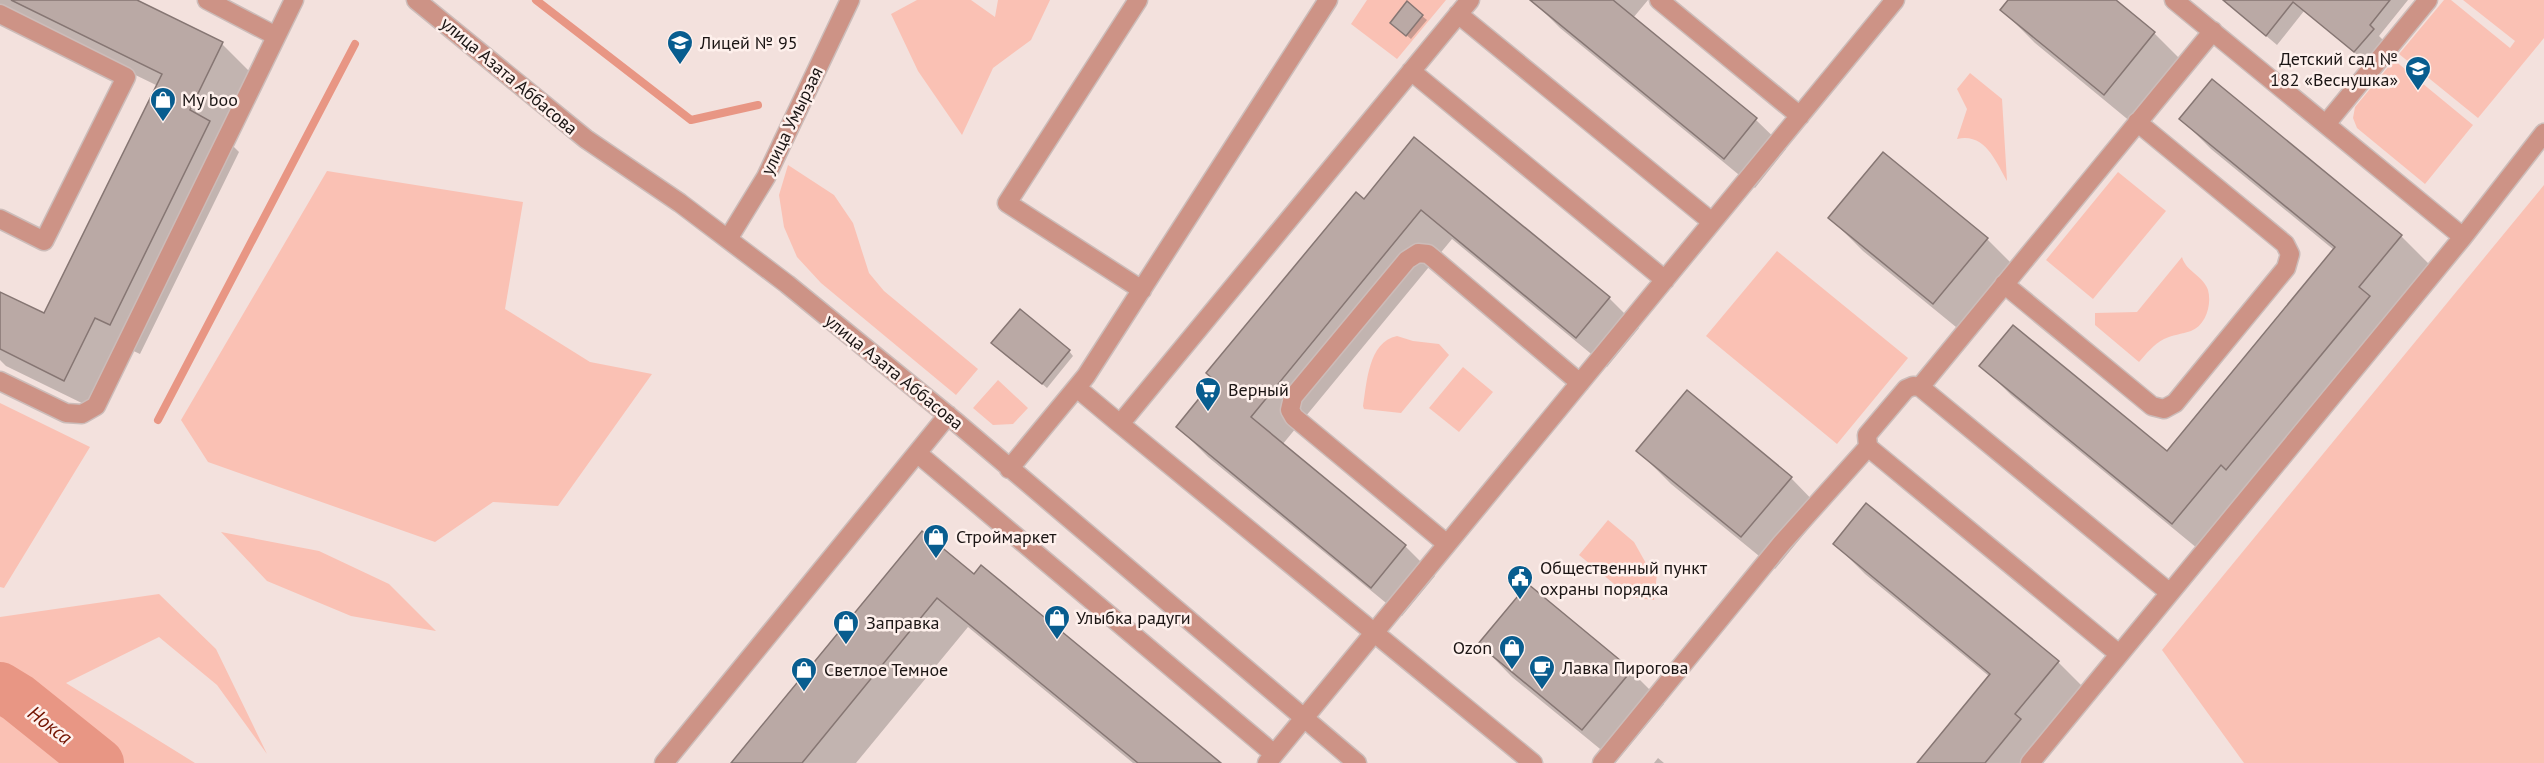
<svg xmlns="http://www.w3.org/2000/svg" width="2544" height="763" font-family="'PT Sans',sans-serif">
	<style>
		.green { fill: #fac1b4 }
		.shadow { fill: #0003 }
		.lines { fill: none; stroke-linecap: round; stroke-linejoin: round }
		.stream { stroke: #e89684; stroke-width: 8 }
		.river { stroke: #e89684; stroke-width: 50 }
		.building { fill: #baa9a5; stroke: #867673; stroke-width: 1.5 }
		.minor-casing { stroke: #ccbcb9; stroke-width: 21 }
		.minor { stroke: #cd9386; stroke-width: 18 }
		.labels { text-anchor: middle; stroke-width: 5; stroke-linejoin: round; paint-order: stroke }
		.poi-label { font-size: 18px; fill: #1b1514; stroke: #fef0ec; text-anchor: start }
		.street-label { font-size: 18px; fill: #1b1514; stroke: #fef0ec }
		.water-label { font-size: 20px; font-style: italic; fill: #731300; stroke: #fef0ec }
	</style>
	<rect width="100%" height="100%" fill="#f3e1dd"/>
	<path class="green" d="M 917,0 L 971,0 L 995,17 L 998,0 L 1050,0 L 1031,40 L 993,68 L 962,135 L 918,71 L 891,14 Z
		M 1367,0 L 1446,0 L 1397,59 L 1351,24 Z
		M 2444,0 L 2451,0 L 2510,48 L 2515,41 L 2463,0 L 2544,0 L 2544,38 L 2478,118 L 2399,54 Z
		M 2394,60 L 2473,125 L 2425,184 L 2357,128 L 2353,118 L 2355,107 Z
		M 1970,73 L 2002,99 L 2007,181 C 1996,162 1985,132 1957,139 L 1967,109 L 1957,89 Z
		M 788,165 L 834,195 L 853,223 L 869,273 L 884,291 L 978,369 L 956,395 L 821,283 L 797,257 L 784,227 L 779,195 Z
		M 327,171 L 523,202 L 505,309 L 590,362 L 652,374 L 558,506 L 493,502 L 435,542 L 208,462 L 181,420 Z
		M 2118,172 L 2166,211 L 2093,299 L 2046,260 Z
		M 2544,185 L 2544,763 L 2244,763 L 2162,650 Z
		M 1777,251 L 1908,358 L 1837,444 L 1706,336 Z
		M 2182,257 C 2186,272 2203,275 2208,290 C 2212,304 2206,325 2191,331 C 2182,334 2172,335 2164,339 C 2153,345 2147,353 2139,362 L 2095,325 L 2095,313 L 2137,312 Z
		M 1397,336 L 1413,341 L 1439,344 L 1449,355 L 1401,413 L 1364,409 L 1363,406 C 1367,383 1368,342 1397,336 Z
		M 1463,367 L 1493,392 L 1459,432 L 1429,408 Z
		M 998,380 L 1028,408 L 1013,424 L 993,425 L 973,408 Z
		M 0,403 L 90,447 L 4,588 L 0,587 Z
		M 1608,520 L 1634,542 L 1652,574 L 1657,574 L 1654,600 L 1630,597 L 1579,555 Z
		M 221,532 L 319,551 L 389,584 L 436,631 L 351,616 L 267,581 Z
		M 159,594 L 216,649 L 267,754 L 217,685 L 159,637 L 66,683 L 195,763 L 0,763 L 0,617 Z"/>
	<path class="shadow" d="M 0,0 L 134,0 L 222,44 L 252,74 L 222,135 L 239,152 L 140,354 L 125,347 L 94,409 L 6,366 L 0,360 L 0,293 L 45,315 L 158,86 L 0,9 Z
		M 1532,0 L 1648,0 L 1633,18 L 1756,120 L 1786,149 L 1755,188 L 1560,28 Z
		M 2010,0 L 2114,0 L 2154,33 L 2187,66 L 2137,127 L 2035,43 L 2002,10 Z
		M 2224,0 L 2408,0 L 2379,36 L 2383,40 L 2365,61 L 2304,11 L 2277,45 Z
		M 1422,16 L 1427,20 L 1411,39 L 1397,27 Z
		M 2181,119 L 2401,236 L 2431,266 L 2203,553 L 2011,395 L 1981,365 L 2167,453 L 2334,250 L 2211,149 Z
		M 1415,139 L 1609,298 L 1639,328 L 1607,367 L 1452,239 L 1282,445 L 1405,546 L 1435,576 L 1402,616 L 1208,457 L 1178,427 Z
		M 1884,154 L 1987,239 L 2020,272 L 1967,336 L 1863,251 L 1830,218 Z
		M 998,347 L 1069,351 L 1073,356 L 1047,388 Z
		M 1638,451 L 1791,478 L 1823,511 L 1775,569 L 1671,484 Z
		M 922,533 L 974,576 L 1219,763 L 1133,763 L 968,627 L 856,763 L 733,763 Z
		M 1835,544 L 2058,662 L 2088,692 L 2039,763 L 1919,763 L 1990,677 L 1865,574 Z
		M 1528,586 L 1631,671 L 1664,704 L 1616,762 L 1512,677 L 1480,644 Z
		M 1658,758 L 1664,763 L 1654,763 Z"/>
	<g class="lines">
		<path class="stream" d="M 536,0 L 691,120 L 758,105
			M 158,420 L 355,44"/>
		<path class="river" d="M 0,687 L 18,698 L 99,763"/>
	</g>
	<path class="building" d="M 11,0 L 137,0 L 223,42 L 190,110 L 210,121 L 110,325 L 95,318 L 64,381 L 0,349 L 0,292 L 44,313 L 162,74 Z
		M 1530,0 L 1613,0 L 1757,118 L 1724,159 Z
		M 2008,0 L 2116,0 L 2155,32 L 2104,95 L 2000,10 Z
		M 2223,0 L 2390,0 L 2370,25 L 2374,29 L 2354,52 L 2293,2 L 2266,36 Z
		M 1407,1 L 1423,15 L 1406,36 L 1390,23 Z
		M 2212,79 L 2402,235 L 2359,287 L 2370,296 L 2226,470 L 2221,465 L 2172,524 L 1979,366 L 2013,325 L 2167,451 L 2335,247 L 2179,119 Z
		M 1414,137 L 1610,297 L 1576,338 L 1421,210 L 1251,417 L 1406,545 L 1371,588 L 1176,427 L 1214,380 L 1206,373 L 1356,192 L 1364,199 Z
		M 1883,152 L 1988,238 L 1933,304 L 1828,218 Z
		M 1020,309 L 1070,350 L 1042,384 L 991,343 Z
		M 1687,390 L 1792,477 L 1741,537 L 1636,451 Z
		M 1866,503 L 2059,661 L 2015,714 L 2021,719 L 1985,763 L 1917,763 L 1990,674 L 1833,544 Z
		M 922,531 L 974,574 L 981,565 L 1221,763 L 1138,763 L 937,598 L 802,763 L 731,763 Z
		M 1528,584 L 1632,670 L 1582,730 L 1478,644 Z"/>
	<g class="lines">
		<defs>
			<path id="minor" d="M 207,0 L 276,36
				M 416,0 L 586,139 L 680,203 L 787,284 L 956,422 L 1357,763
				M 1138,0 L 1007,203 L 1142,290
				M 1659,0 L 1800,116
				M 2174,0 L 2463,237
				M 0,14 L 126,77 L 44,241 L 0,219
				M 1458,14 L 1712,222
				M 1411,71 L 1665,280
				M 2326,124 L 2428,0
				M 728,239 L 766,177 L 850,0
				M 2004,284 L 2152,406 L 2164,409 L 2175,403 L 2286,268 L 2290,254 L 2285,244 L 2137,122
				M 0,381 L 66,413 L 82,414 L 96,406 L 294,0
				M 1920,387 L 2213,31
				M 1077,388 L 1120,424 L 1470,0
				M 1120,424 L 1533,763
				M 917,453 L 1274,754
				M 1009,469 L 1086,376 L 1328,0
				M 1447,544 L 1294,417 L 1290,410 L 1293,397 L 1407,260 L 1418,253 L 1428,254 L 1580,383
				M 2119,654 L 1868,447 L 1867,435 L 1906,389 L 1913,386 L 1920,387 L 2170,593
				M 664,763 L 948,415
				M 1267,763 L 1895,0
				M 1602,763 L 1782,543 L 1868,447
				M 2030,763 L 2463,237 L 2544,133"/>
		</defs>
		<use href="#minor" class="minor-casing"/>
		<use href="#minor" class="minor"/>
	</g>
	<defs>
		<symbol id="school-pin" viewBox="-11 -11 22 30"><path d="M0 17L-7.5 6A9.5 9.5 0 1 1 7.5 6Z" fill="#085d8f" stroke="#fef0ec"/><path d="M0-5L7-2L0 1L-7-2ZM-4 1L0 2.5L4 1V4Q0 6-4 4Z" fill="#fff"/></symbol>
		<symbol id="shop-pin" viewBox="-11 -11 22 30"><path d="M0 17L-7.5 6A9.5 9.5 0 1 1 7.5 6Z" fill="#085d8f" stroke="#fef0ec"/><path d="M-5-2.5h2.3a2.7 3.5 0 0 1 5.4 0H5L5.5 6h-11ZM-1.5-2.5h3a1.5 2.3 0 0 0-3 0Z" fill="#fff"/></symbol>
		<symbol id="supermarket-pin" viewBox="-11 -11 22 30"><path d="M0 17L-7.5 6A9.5 9.5 0 1 1 7.5 6Z" fill="#085d8f" stroke="#fef0ec"/><path d="M-6-5.5h2.5l.6 2H6L4.5 2H-2.5L-4.4-4H-6ZM-1.5 3.2a1.3 1.3 0 1 0 .1 0ZM3 3.2a1.3 1.3 0 1 0 .1 0Z" fill="#fff"/></symbol>
		<symbol id="civic-pin" viewBox="-11 -11 22 30"><path d="M0 17L-7.5 6A9.5 9.5 0 1 1 7.5 6Z" fill="#085d8f" stroke="#fef0ec"/><path d="M-.6-6.5H3V-4.5H.6V-3L4-1V1h2V6H-6V1h2V-1L-.6-3ZM-1.2 2.5V6h2.4V2.5Z" fill="#fff"/></symbol>
		<symbol id="cafe-pin" viewBox="-11 -11 22 30"><path d="M0 17L-7.5 6A9.5 9.5 0 1 1 7.5 6Z" fill="#085d8f" stroke="#fef0ec"/><path d="M-5.5-4.5H6V0H3Q3 3.5 0 3.5H-2.5Q-5.5 3.5-5.5 0ZM3-3.2v2h1.7v-2ZM-6 4.5H4V6H-6Z" fill="#fff"/></symbol>
	</defs>
	<g fill-rule="evenodd">
		<use href="#school-pin" x="665" y="28" width="30" height="40"/>
		<use href="#school-pin" x="2403" y="54" width="30" height="40"/>
		<use href="#shop-pin" x="148" y="85" width="30" height="40"/>
		<use href="#supermarket-pin" x="1193" y="375" width="30" height="40"/>
		<use href="#shop-pin" x="921" y="522" width="30" height="40"/>
		<use href="#civic-pin" x="1505" y="563" width="30" height="40"/>
		<use href="#shop-pin" x="1042" y="603" width="30" height="40"/>
		<use href="#shop-pin" x="831" y="608" width="30" height="40"/>
		<use href="#shop-pin" x="1497" y="633" width="30" height="40"/>
		<use href="#cafe-pin" x="1527" y="653" width="30" height="40"/>
		<use href="#shop-pin" x="789" y="655" width="30" height="40"/>
	</g>
	<g class="labels">
		<g class="poi-label">
			<text x="700" y="49">Лицей № 95</text>
			<text x="2398" y="65" text-anchor="end">Детский сад №<tspan x="2398" dy="21">182 «Веснушка»</tspan></text>
			<text x="182" y="106">My boo</text>
			<text x="1228" y="396">Верный</text>
			<text x="956" y="543">Строймаркет</text>
			<text x="1540" y="574">Общественный пункт<tspan x="1540" dy="21">охраны порядка</tspan></text>
			<text x="1076" y="624">Улыбка радуги</text>
			<text x="866" y="629">Заправка</text>
			<text x="1492" y="654" text-anchor="end">Ozon</text>
			<text x="1562" y="674">Лавка Пирогова</text>
			<text x="824" y="676">Светлое Темное</text>
		</g>
		<g class="street-label">
			<text transform="translate(509 76) rotate(40)" y="6">улица Азата Аббасова</text>
			<text transform="translate(792 121) rotate(-64)" y="6">улица Умырзая</text>
			<text transform="translate(894 372) rotate(39)" y="6">улица Азата Аббасова</text>
		</g>
		<g class="water-label">
			<text transform="translate(50 725) rotate(37)" y="7">Нокса</text>
		</g>
	</g>
</svg>
